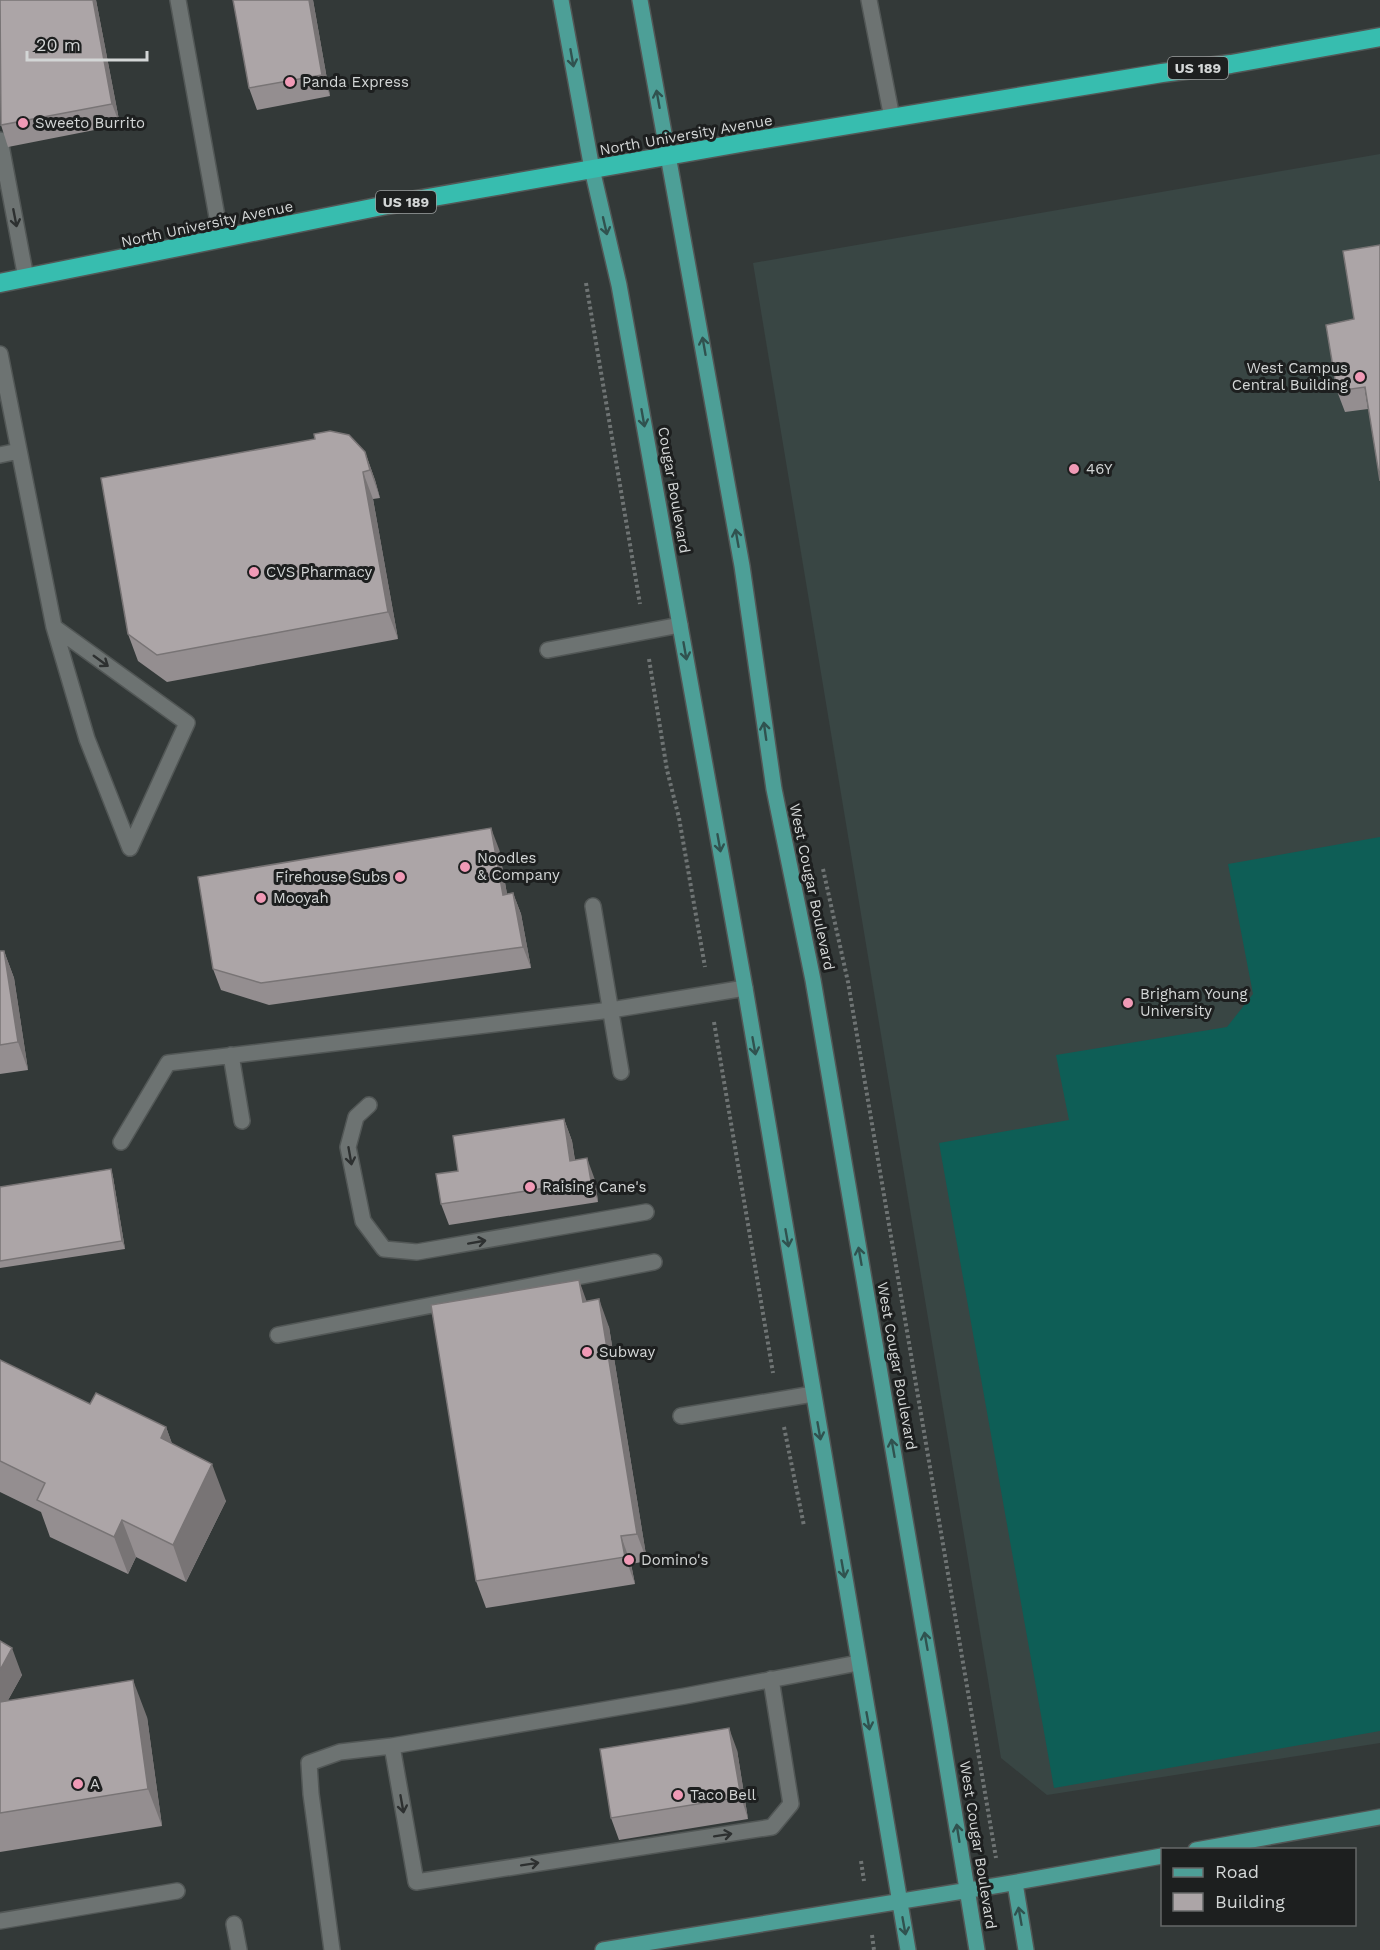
<svg xmlns="http://www.w3.org/2000/svg" width="1380" height="1950" font-family="'Work Sans',sans-serif">
	<style>
		.built { fill: #394644 }
		.garden { fill: #0e5e56 }
		.lines { fill: none; stroke-linecap: round; stroke-linejoin: round }
		.minor-casing { stroke: #525756; stroke-width: 18 }
		.major-casing { stroke: #525756; stroke-width: 18 }
		.highway-casing { stroke: #525756; stroke-width: 21 }
		.path { stroke: #6f7474; stroke-width: 4; stroke-dasharray: 3 3; stroke-linecap: butt }
		.minor { stroke: #6d7372; stroke-width: 15 }
		.major { stroke: #4d9f97; stroke-width: 15 }
		.highway { stroke: #37bdaf; stroke-width: 18 }
		.wall { fill: #948e90 }
		.shaded-wall { fill: #787475 }
		.building { fill: #aca5a7; stroke: #787475; stroke-width: 1.5 }
		.oneway { stroke: #30524f }
		.oneway2 { stroke: #2d3030 }
		.poi-dot { fill: #f09ab6; stroke: #1d1f1f; stroke-width: 2 }
		.labels { text-anchor: middle; stroke-width: 6; stroke-linejoin: round; paint-order: stroke }
		.shield { fill: #1d1f1f; stroke: #9c9f9f; stroke-width: 1.5 }
		.shield-label { font-size: 14px; font-weight: bold; fill: #d3d6d6 }
		.poi-label { font-size: 15px; fill: #d3d6d6; stroke: #1d1f1f; text-anchor: start }
		.street-label { font-size: 15px; fill: #d3d6d6; stroke: #1d1f1f }
	</style>
	<rect width="100%" height="100%" fill="#333938"/>
	<path class="built" d="M 1380,154 L 1380,1743 L 1047,1795 L 1001,1758 L 753,263 Z"/>
	<path class="garden" d="M 1380,837 L 1380,1731 L 1054,1788 L 939,1143 L 1069,1120 L 1056,1055 L 1227,1027 L 1253,994 L 1228,864 Z"/>
	<g class="lines">
		<defs>
			<path id="minor" d="M 178,0 L 221,239
				M 869,0 L 892,118
				M 0,140 L 26,278
				M 0,354 L 54,627 L 87,739 L 130,848
				M 0,455 L 19,451
				M 54,627 L 187,723 L 130,848
				M 548,650 L 680,625
				M 593,906 L 621,1072
				M 231,1055 L 242,1121
				M 369,1105 L 356,1117 L 348,1147 L 363,1221 L 384,1249 L 417,1252 L 646,1212
				M 121,1142 L 168,1063 L 611,1010 L 745,988
				M 278,1335 L 654,1262
				M 681,1416 L 813,1394
				M 392,1746 L 416,1882 L 772,1827 L 791,1804 L 771,1679
				M 0,1921 L 177,1891
				M 234,1924 L 239,1950
				M 332,1950 L 311,1794 L 309,1763 L 340,1752 L 392,1746 L 685,1696 L 858,1663"/>
			<path id="major" d="M 561,0 L 592,169 L 619,285 L 745,988 L 908,1950
				M 640,0 L 742,566 L 774,789 L 813,980 L 939,1719 L 977,1950
				M 1196,1850 L 1380,1817
				M 1015,1883 L 1026,1950
				M 603,1950 L 1000,1885 L 1162,1856"/>
			<path id="highway" d="M 0,283 L 382,206 L 752,141 L 1162,73 L 1231,64 L 1380,37"/>
		</defs>
		<use href="#minor" class="minor-casing"/>
		<use href="#major" class="major-casing"/>
		<use href="#highway" class="highway-casing"/>
		<path class="path" d="M 586,283 L 640,604
			M 649,659 L 667,770 L 679,818 L 705,967
			M 823,869 L 848,982 L 996,1858
			M 714,1022 L 773,1373
			M 784,1427 L 804,1526
			M 861,1861 L 864,1881
			M 872,1935 L 874,1950"/>
		<use href="#minor" class="minor"/>
		<use href="#major" class="major"/>
		<use href="#highway" class="highway"/>
	</g>
	<path class="wall" d="M 96,0 L 120,125 L 8,147 L 1,125 Z
		M 313,0 L 330,96 L 257,110 L 249,88 Z
		M 1354,319 L 1368,409 L 1345,412 L 1337,391 Z
		M 365,452 L 375,480 L 380,498 L 373,499 L 398,639 L 167,682 L 138,661 L 128,634 Z
		M 499,849 L 507,894 L 513,893 L 521,914 L 531,968 L 269,1005 L 221,990 L 213,969 Z
		M 0,951 L 4,951 L 14,978 L 28,1070 L 0,1074 Z
		M 564,1119 L 572,1141 L 575,1160 L 595,1180 L 598,1202 L 449,1225 L 441,1204 L 458,1171 Z
		M 111,1169 L 113,1177 L 125,1249 L 0,1268 L 0,1187 Z
		M 587,1301 L 609,1327 L 647,1561 L 631,1564 L 635,1584 L 486,1608 L 476,1581 Z
		M 0,1360 L 90,1404 L 166,1427 L 172,1444 L 226,1501 L 186,1582 L 136,1557 L 128,1574 L 50,1537 L 41,1512 L 0,1492 Z
		M 0,1641 L 22,1675 L 8,1700 L 147,1717 L 162,1826 L 0,1852 Z
		M 737,1750 L 748,1819 L 619,1840 L 611,1818 Z"/>
	<path class="shaded-wall" d="M 93,0 L 96,0 L 120,125 L 112,104 Z
		M 309,0 L 313,0 L 330,96 L 322,75 Z
		M 365,452 L 375,480 L 380,498 L 370,470 Z
		M 363,472 L 373,499 L 398,639 L 388,612 Z
		M 491,828 L 499,849 L 511,916 L 503,895 Z
		M 513,893 L 521,914 L 531,968 L 523,947 Z
		M 4,951 L 14,978 L 28,1070 L 18,1042 Z
		M 564,1119 L 572,1141 L 578,1182 L 570,1161 Z
		M 587,1158 L 595,1180 L 598,1202 L 591,1181 Z
		M 111,1169 L 113,1177 L 125,1249 L 122,1241 Z
		M 579,1280 L 589,1308 L 583,1302 Z
		M 599,1299 L 609,1327 L 647,1561 L 637,1534 Z
		M 166,1427 L 180,1465 L 161,1438 Z
		M 212,1464 L 226,1501 L 186,1582 L 173,1545 Z
		M 122,1520 L 136,1557 L 128,1574 L 114,1537 Z
		M 621,1536 L 631,1564 L 635,1584 L 625,1557 Z
		M 12,1648 L 22,1675 L 0,1715 L 0,1670 Z
		M 133,1680 L 147,1717 L 162,1826 L 148,1789 Z
		M 729,1728 L 737,1750 L 748,1819 L 741,1797 Z"/>
	<path class="building" d="M 0,0 L 93,0 L 112,104 L 1,125 Z
		M 233,0 L 309,0 L 322,75 L 249,88 Z
		M 1380,245 L 1380,481 L 1365,387 L 1337,391 L 1326,325 L 1354,319 L 1343,251 Z
		M 330,431 L 349,435 L 365,452 L 370,470 L 363,472 L 388,612 L 157,655 L 128,634 L 101,478 L 315,439 L 314,434 Z
		M 491,828 L 503,895 L 513,893 L 523,947 L 261,983 L 213,969 L 198,877 Z
		M 0,951 L 4,951 L 18,1042 L 0,1045 Z
		M 564,1119 L 570,1161 L 587,1158 L 591,1181 L 441,1204 L 436,1174 L 458,1171 L 453,1136 Z
		M 111,1169 L 122,1241 L 0,1261 L 0,1187 Z
		M 579,1280 L 583,1302 L 599,1299 L 637,1534 L 621,1536 L 625,1557 L 476,1581 L 431,1305 Z
		M 0,1360 L 90,1404 L 96,1393 L 166,1427 L 161,1438 L 212,1464 L 173,1545 L 122,1520 L 114,1537 L 37,1500 L 45,1483 L 0,1461 Z
		M 0,1641 L 12,1648 L 0,1670 Z
		M 133,1680 L 148,1789 L 0,1813 L 0,1702 Z
		M 729,1728 L 741,1797 L 611,1818 L 600,1749 Z"/>
	<defs><path id="oneway-shaft" d="M-6 0H5M1.5-3L5.5 0L1.5 3" fill="none" stroke-width="1.6" stroke-linecap="round" stroke-linejoin="round" transform="scale(1.5)"/></defs>
	<g class="oneway">
		<use href="#oneway-shaft" transform="translate(572 58) rotate(80)"/>
		<use href="#oneway-shaft" transform="translate(658 99) rotate(-100)"/>
		<use href="#oneway-shaft" transform="translate(605 226) rotate(77)"/>
		<use href="#oneway-shaft" transform="translate(704 346) rotate(-100)"/>
		<use href="#oneway-shaft" transform="translate(643 418) rotate(80)"/>
		<use href="#oneway-shaft" transform="translate(737 538) rotate(-100)"/>
		<use href="#oneway-shaft" transform="translate(685 651) rotate(80)"/>
		<use href="#oneway-shaft" transform="translate(765 731) rotate(-98)"/>
		<use href="#oneway-shaft" transform="translate(719 843) rotate(80)"/>
		<use href="#oneway-shaft" transform="translate(754 1046) rotate(80)"/>
		<use href="#oneway-shaft" transform="translate(787 1238) rotate(80)"/>
		<use href="#oneway-shaft" transform="translate(860 1256) rotate(-100)"/>
		<use href="#oneway-shaft" transform="translate(819 1431) rotate(80)"/>
		<use href="#oneway-shaft" transform="translate(893 1448) rotate(-100)"/>
		<use href="#oneway-shaft" transform="translate(843 1569) rotate(80)"/>
		<use href="#oneway-shaft" transform="translate(926 1641) rotate(-100)"/>
		<use href="#oneway-shaft" transform="translate(868 1721) rotate(80)"/>
		<use href="#oneway-shaft" transform="translate(958 1833) rotate(-99)"/>
		<use href="#oneway-shaft" transform="translate(1020 1916) rotate(-100)"/>
		<use href="#oneway-shaft" transform="translate(904 1926) rotate(80)"/>
	</g>
	<g class="oneway2">
		<use href="#oneway-shaft" transform="translate(15 218) rotate(79)"/>
		<use href="#oneway-shaft" transform="translate(101 661) rotate(36)"/>
		<use href="#oneway-shaft" transform="translate(350 1156) rotate(80)"/>
		<use href="#oneway-shaft" transform="translate(477 1242) rotate(-10)"/>
		<use href="#oneway-shaft" transform="translate(402 1804) rotate(80)"/>
		<use href="#oneway-shaft" transform="translate(723 1835) rotate(-9)"/>
		<use href="#oneway-shaft" transform="translate(530 1864) rotate(-9)"/>
	</g>
	<g class="poi-dot">
		<circle cx="290" cy="82" r="6"/>
		<circle cx="23" cy="123" r="6"/>
		<circle cx="1360" cy="377" r="6"/>
		<circle cx="1074" cy="469" r="6"/>
		<circle cx="254" cy="572" r="6"/>
		<circle cx="465" cy="867" r="6"/>
		<circle cx="400" cy="877" r="6"/>
		<circle cx="261" cy="898" r="6"/>
		<circle cx="1128" cy="1003" r="6"/>
		<circle cx="530" cy="1187" r="6"/>
		<circle cx="587" cy="1352" r="6"/>
		<circle cx="629" cy="1560" r="6"/>
		<circle cx="78" cy="1784" r="6"/>
		<circle cx="678" cy="1795" r="6"/>
	</g>
	<g class="labels">
		<g class="shield">
			<rect x="1168" y="57" width="60" height="22" rx="4.5"/>
			<rect x="376" y="191" width="60" height="22" rx="4.5"/>
		</g>
		<g class="shield-label">
			<text x="1198" y="73">US 189</text>
			<text x="406" y="207">US 189</text>
		</g>
		<g class="poi-label">
			<text x="302" y="87">Panda Express</text>
			<text x="35" y="128">Sweeto Burrito</text>
			<text x="1348" y="373" text-anchor="end">West Campus<tspan x="1348" dy="17">Central Building</tspan></text>
			<text x="1086" y="474">46Y</text>
			<text x="266" y="577">CVS Pharmacy</text>
			<text x="477" y="863">Noodles<tspan x="477" dy="17">&amp; Company</tspan></text>
			<text x="388" y="882" text-anchor="end">Firehouse Subs</text>
			<text x="273" y="903">Mooyah</text>
			<text x="1140" y="999">Brigham Young<tspan x="1140" dy="17">University</tspan></text>
			<text x="542" y="1192">Raising Cane's</text>
			<text x="599" y="1357">Subway</text>
			<text x="641" y="1565">Domino's</text>
			<text x="90" y="1789">A</text>
			<text x="690" y="1800">Taco Bell</text>
		</g>
		<g class="street-label">
			<text transform="translate(686 135) rotate(-10)" y="5">North University Avenue</text>
			<text transform="translate(207 224) rotate(-12)" y="5">North University Avenue</text>
			<text transform="translate(674 490) rotate(80)" y="5">Cougar Boulevard</text>
			<text transform="translate(812 887) rotate(78)" y="5">West Cougar Boulevard</text>
			<text transform="translate(897 1366) rotate(80)" y="5">West Cougar Boulevard</text>
			<text transform="translate(978 1845) rotate(81)" y="5">West Cougar Boulevard</text>
		</g>
	</g>
	<rect x="1161" y="1848" width="195" height="78" fill="#1d1f1f" stroke="#666868" stroke-width="1.5"/>
	<rect x="1173" y="1868" width="30" height="9" fill="#4d9f97" stroke="#666868" stroke-width="1.5"/>
	<text x="1215" y="1878" font-size="18" fill="#d3d6d6">Road</text>
	<rect x="1173" y="1893" width="30" height="18" fill="#aca5a7" stroke="#666868" stroke-width="1.5"/>
	<text x="1215" y="1908" font-size="18" fill="#d3d6d6">Building</text>
	<path d="M27 51v9h120v-9" fill="none" stroke="#d3d6d6" stroke-width="3"/>
	<text x="36" y="51" font-size="18" fill="#d3d6d6" stroke="#1d1f1f" stroke-width="4.5" paint-order="stroke">20 m</text>
</svg>
